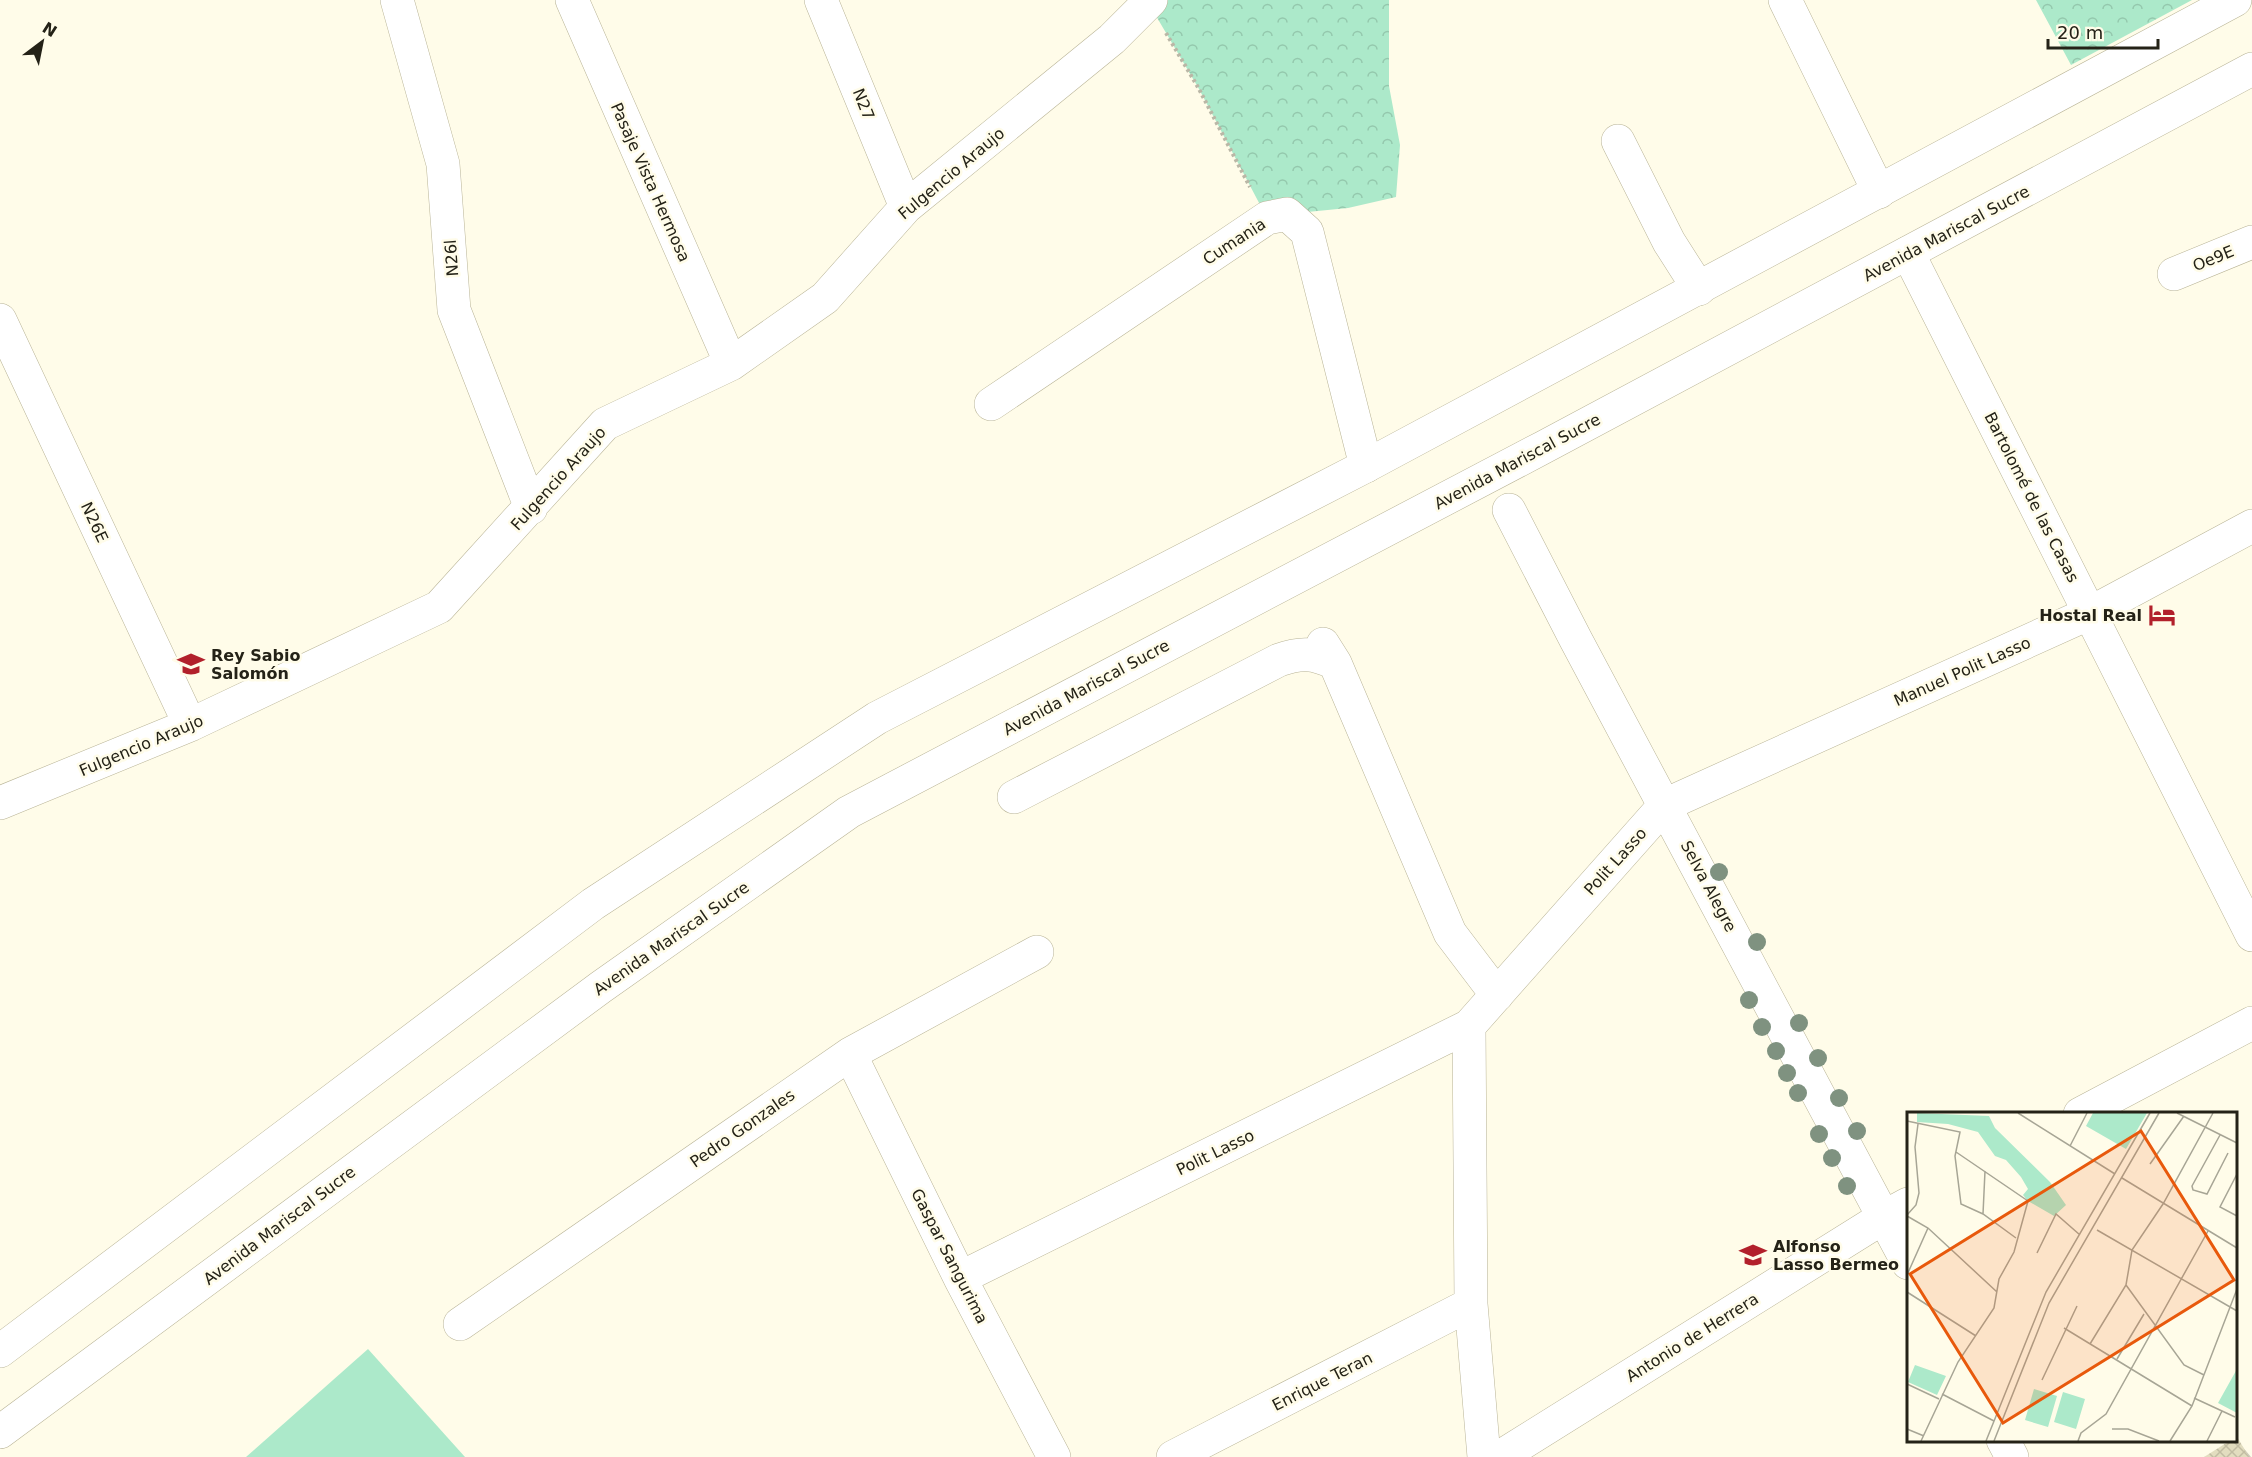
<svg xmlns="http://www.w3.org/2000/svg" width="2252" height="1457" font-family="'DejaVu Sans',sans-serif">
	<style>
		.forest { fill: url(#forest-crowns) }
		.garden { fill: #ace9ca }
		.shadow { fill: #0003 }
		.building { fill: url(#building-cross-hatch) }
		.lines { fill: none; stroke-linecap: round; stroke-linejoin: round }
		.minor-casing { stroke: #b9b497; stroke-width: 34 }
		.major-casing { stroke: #b9b497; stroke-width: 34 }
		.path { stroke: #bab7a6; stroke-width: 4; stroke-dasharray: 3 3; stroke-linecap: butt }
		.minor { stroke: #fff; stroke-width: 33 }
		.major { stroke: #fff; stroke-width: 33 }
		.tree { fill: #7f9280 }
		.labels { text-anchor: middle; stroke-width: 5; stroke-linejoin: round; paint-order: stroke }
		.street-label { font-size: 16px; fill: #242217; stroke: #fffce9 }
		.poi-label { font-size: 16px; font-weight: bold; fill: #242217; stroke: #fffce9; text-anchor: start }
		.inset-road { fill: none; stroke: #a7a595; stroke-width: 1.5 }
		.view { fill: #e8590c; fill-opacity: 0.15; stroke: #e8590c; stroke-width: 3 }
		.inset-edge { fill: none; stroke: #242217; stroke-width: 3 }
	</style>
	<defs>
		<pattern id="forest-crowns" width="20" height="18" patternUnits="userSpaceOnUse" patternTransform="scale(1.5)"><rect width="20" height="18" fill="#ace9ca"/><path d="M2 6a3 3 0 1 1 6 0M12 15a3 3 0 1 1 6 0" fill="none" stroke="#94c8ad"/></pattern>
		<pattern id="building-cross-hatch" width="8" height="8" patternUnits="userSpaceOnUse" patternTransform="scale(1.5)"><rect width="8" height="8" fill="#e2ddbf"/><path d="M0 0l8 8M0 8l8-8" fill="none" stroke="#c2bda3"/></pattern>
	</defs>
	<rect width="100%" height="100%" fill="#fffce9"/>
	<path class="forest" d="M 1151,0 L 1389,0 L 1389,86 L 1400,145 L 1396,197 L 1348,208 L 1287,214 L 1267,218 L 1199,89 L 1149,4 Z
		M 2036,0 L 2192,0 L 2071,65 Z"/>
	<path class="garden" d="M 368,1349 L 465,1457 L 246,1457 Z"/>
	<path class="shadow" d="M 2236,1439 L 2251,1457 L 2207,1457 L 2236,1440 Z"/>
	<path class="building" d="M 2236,1435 L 2249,1457 L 2204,1457 L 2231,1440 L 2236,1440 Z"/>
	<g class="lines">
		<defs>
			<path id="minor" d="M 397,0 L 443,164 L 454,310 L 531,508
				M 572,0 L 731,364
				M 821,0 L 906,207
				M 1785,0 L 1879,192
				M 1618,141 L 1669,242 L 1699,289
				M 1908,253 L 2252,935
				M 2174,274 L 2252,242
				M 0,320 L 190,725
				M 991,404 L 1267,218 L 1287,214 L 1307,232 L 1366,466
				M 1509,510 L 1576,640 L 1908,1263
				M 1323,644 L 1335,663 L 1450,933 L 1497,995
				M 1014,797 L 1279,660 C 1302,652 1313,653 1335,663
				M 0,803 L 190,725 L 439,607 L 605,424 L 731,364 L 825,298 L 906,207 L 1112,39 L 1151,0
				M 1469,1026 L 1471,1304 L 1484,1457
				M 850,1054 L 960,1278 L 1054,1457
				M 2080,1114 L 2252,1023
				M 960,1278 L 1469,1026 L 1665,805 L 2090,613 L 2252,526
				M 460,1324 L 850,1054 L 1037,952
				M 2003,1440 L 2012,1457
				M 1173,1457 L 1471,1304
				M 1500,1457 L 1884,1217 L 1908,1204"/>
			<path id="major" d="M 0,1351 L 593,904 L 877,718 L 1366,466 L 2235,0
				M 0,1432 L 601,987 L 849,812 L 1544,447 L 2252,69"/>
		</defs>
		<use href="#minor" class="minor-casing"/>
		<use href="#major" class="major-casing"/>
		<path class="path" d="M 1166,33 L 1199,89 L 1250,187"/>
		<use href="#minor" class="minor"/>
		<use href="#major" class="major"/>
	</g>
	<g class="tree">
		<circle cx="1719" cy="872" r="9"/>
		<circle cx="1757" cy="942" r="9"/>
		<circle cx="1749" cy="1000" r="9"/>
		<circle cx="1799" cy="1023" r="9"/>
		<circle cx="1762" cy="1027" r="9"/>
		<circle cx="1776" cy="1051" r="9"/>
		<circle cx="1818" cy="1058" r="9"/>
		<circle cx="1787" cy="1073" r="9"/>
		<circle cx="1798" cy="1093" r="9"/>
		<circle cx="1839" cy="1098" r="9"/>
		<circle cx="1857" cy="1131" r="9"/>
		<circle cx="1819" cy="1134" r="9"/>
		<circle cx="1832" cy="1158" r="9"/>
		<circle cx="1847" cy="1186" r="9"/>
	</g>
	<defs>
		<symbol id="hotel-bare" viewBox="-9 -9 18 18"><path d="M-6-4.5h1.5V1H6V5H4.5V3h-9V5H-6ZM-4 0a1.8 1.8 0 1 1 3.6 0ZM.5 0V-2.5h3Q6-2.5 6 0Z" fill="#b2202b" stroke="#fffce9" stroke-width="2.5" paint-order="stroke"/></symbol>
		<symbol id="school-bare" viewBox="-9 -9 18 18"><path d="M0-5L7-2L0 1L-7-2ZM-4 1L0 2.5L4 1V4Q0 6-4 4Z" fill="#b2202b" stroke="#fffce9" stroke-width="2.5" paint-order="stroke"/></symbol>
	</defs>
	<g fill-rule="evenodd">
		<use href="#hotel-bare" x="2143" y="596" width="38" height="38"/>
		<use href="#school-bare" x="172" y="645" width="38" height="38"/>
		<use href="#school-bare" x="1734" y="1236" width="38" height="38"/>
	</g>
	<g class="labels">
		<g class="street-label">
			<text transform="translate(864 104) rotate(68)" y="6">N27</text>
			<text transform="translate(951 173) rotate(-40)" y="6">Fulgencio Araujo</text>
			<text transform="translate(651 182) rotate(66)" y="6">Pasaje Vista Hermosa</text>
			<text transform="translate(1946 233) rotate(-28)" y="6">Avenida Mariscal Sucre</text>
			<text transform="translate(1234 241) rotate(-33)" y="6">Cumania</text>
			<text transform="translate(451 258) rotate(-94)" y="6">N26l</text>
			<text transform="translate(2213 258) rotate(-22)" y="6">Oe9E</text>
			<text transform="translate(1517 461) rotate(-28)" y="6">Avenida Mariscal Sucre</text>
			<text transform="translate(558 478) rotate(-48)" y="6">Fulgencio Araujo</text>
			<text transform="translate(2032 497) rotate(63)" y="6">Bartolomé de las Casas</text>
			<text transform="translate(95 522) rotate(65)" y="6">N26E</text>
			<text transform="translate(1962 671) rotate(-24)" y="6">Manuel Polit Lasso</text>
			<text transform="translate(1086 687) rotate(-28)" y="6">Avenida Mariscal Sucre</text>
			<text transform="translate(141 745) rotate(-23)" y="6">Fulgencio Araujo</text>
			<text transform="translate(1615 861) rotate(-48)" y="6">Polit Lasso</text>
			<text transform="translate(1709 886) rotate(62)" y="6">Selva Alegre</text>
			<text transform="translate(671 938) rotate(-35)" y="6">Avenida Mariscal Sucre</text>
			<text transform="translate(742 1128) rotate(-35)" y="6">Pedro Gonzales</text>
			<text transform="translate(1215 1152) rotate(-26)" y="6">Polit Lasso</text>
			<text transform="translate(279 1225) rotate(-37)" y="6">Avenida Mariscal Sucre</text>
			<text transform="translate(950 1256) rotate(63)" y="6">Gaspar Sangurima</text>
			<text transform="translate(1692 1337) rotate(-32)" y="6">Antonio de Herrera</text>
			<text transform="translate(1322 1381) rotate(-27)" y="6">Enrique Teran</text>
		</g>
		<g class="poi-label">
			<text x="2142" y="621" text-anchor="end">Hostal Real</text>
			<text x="211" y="661">Rey Sabio<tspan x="211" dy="18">Salomón</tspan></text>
			<text x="1773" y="1252">Alfonso<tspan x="1773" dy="18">Lasso Bermeo</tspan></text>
		</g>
	</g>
	<g transform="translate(1907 1112)">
		<rect width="330" height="330" fill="#fffce9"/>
		<path d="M 10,1 L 82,4 L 88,16 L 143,70 L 159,93 L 147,104 L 121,89 L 116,83 L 121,77 L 114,65 L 99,48 L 88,44 L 71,20 L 41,12 L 10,10 ZM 186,1 L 240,1 L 219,37 L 179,14 Z" fill="#ace9ca"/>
		<path d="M 8,253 L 39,264 L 30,283 L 1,270 ZM 330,257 L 330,301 L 311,291 ZM 127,277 L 150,284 L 141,315 L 118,308 ZM 156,280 L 178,287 L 169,317 L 147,310 Z" fill="#ace9ca"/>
		<path class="inset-road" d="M 111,1 L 208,62M 270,1 L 330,31M 0,9 L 53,20 L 48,44 L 54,92 L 76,102 L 109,126M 313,23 L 285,74 L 286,78 L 300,82 L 321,41M 163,34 L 180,1M 243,52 L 277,4M 330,62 L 313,95 L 330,104M 215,66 L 330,136M 76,102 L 78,59M 0,103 L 9,93 L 12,81 L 8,35 L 11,12M 0,104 L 21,116 L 90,180M 190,118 L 330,199M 130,141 L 149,102 L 173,123M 0,163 L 21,116M 219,173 L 277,253 L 297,263M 0,180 L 69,224M 157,216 L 285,294M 183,232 L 219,173 L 225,138 L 256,92 L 306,1M 210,247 L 237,202M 135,268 L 170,194M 0,272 L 32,287M 35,282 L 87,309M 287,286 L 328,305M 0,317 L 17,324M 205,317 L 221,317 L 252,329M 14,329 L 51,250 L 87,196 L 92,167 L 107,140 L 121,89 L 49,40M 79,329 L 139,180 L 243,1M 87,329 L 142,191 L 252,1M 171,329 L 174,321 L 199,302 L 301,119M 263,329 L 285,294 L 330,177M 300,329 L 315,299"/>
		<path class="view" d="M 234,19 L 327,168 L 96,311 L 3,162 Z"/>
		<rect width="330" height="330" class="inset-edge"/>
	</g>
	<g transform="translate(42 42) rotate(32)" stroke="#fffce9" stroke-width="4.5" paint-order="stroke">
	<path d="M0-4.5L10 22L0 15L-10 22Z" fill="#242217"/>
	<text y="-9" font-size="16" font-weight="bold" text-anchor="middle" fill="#242217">N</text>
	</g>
	<path d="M2048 39v9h110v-9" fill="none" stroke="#242217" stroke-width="3"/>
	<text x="2057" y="39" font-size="18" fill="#242217" stroke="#fffce9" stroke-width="4.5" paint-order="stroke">20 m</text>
</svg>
